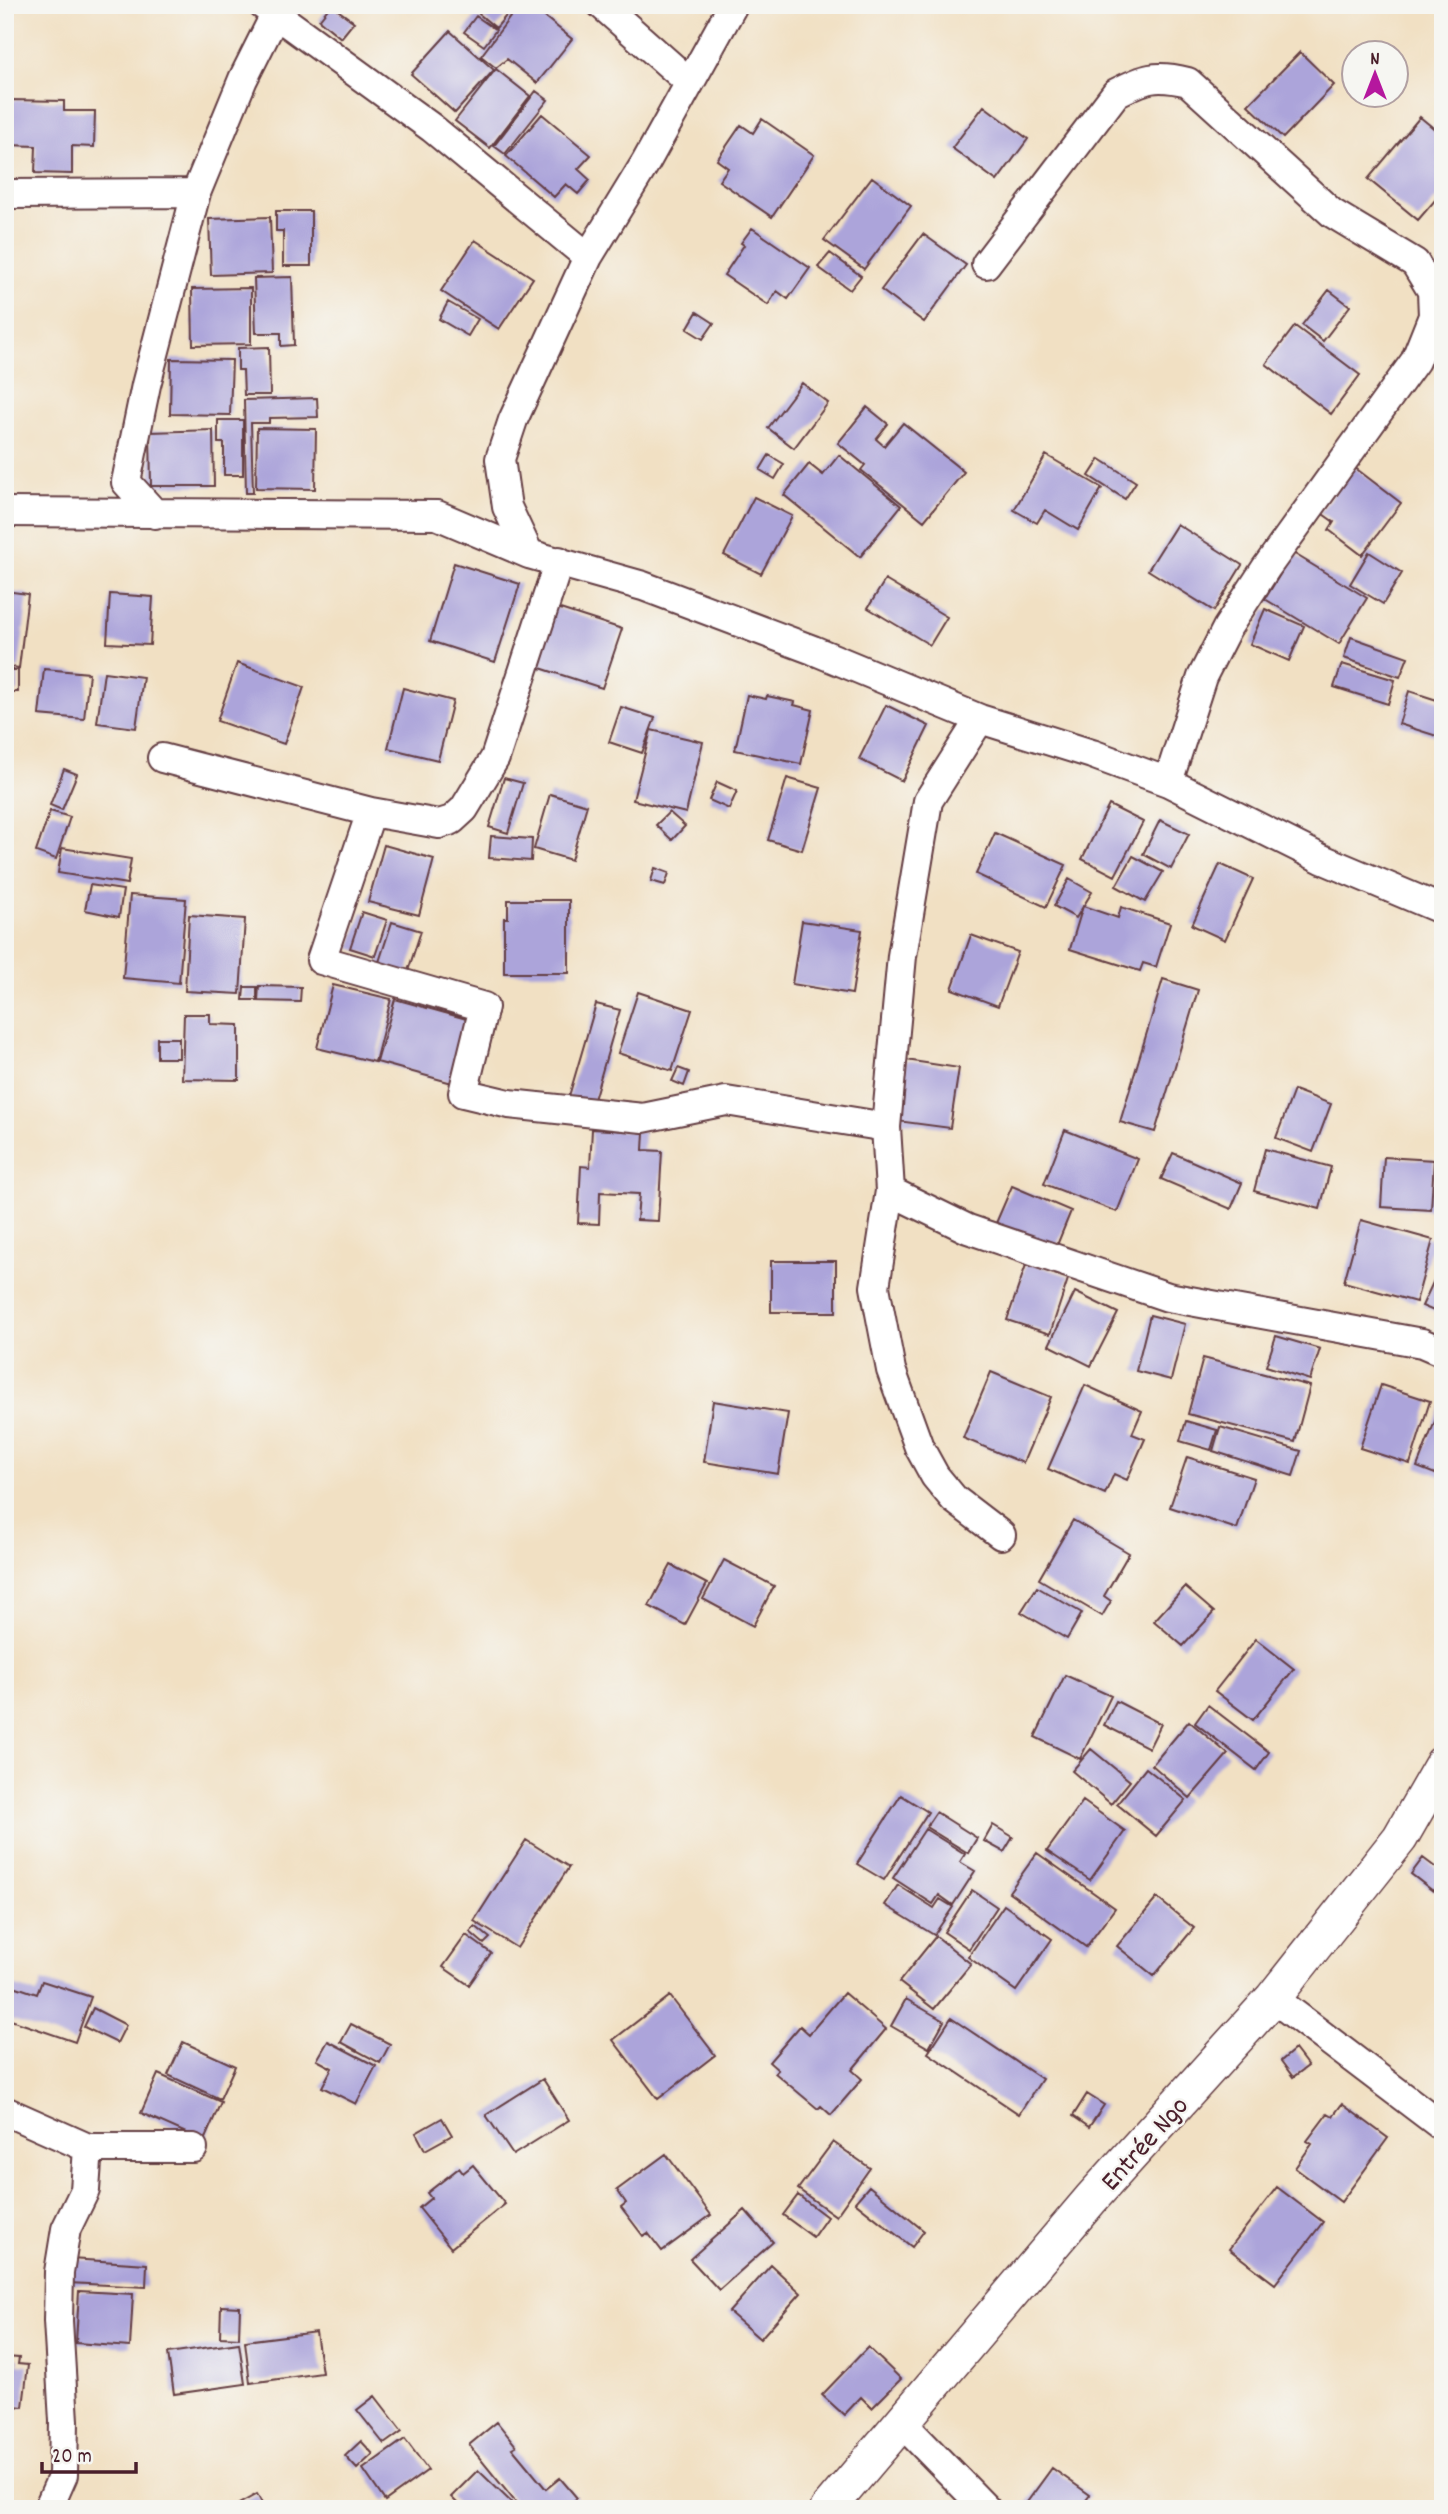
<svg xmlns="http://www.w3.org/2000/svg" width="1448" height="2514" font-family="Dekko,sans-serif">
	<style>
		.building { fill: #aca4da }
		.lines { fill: none; stroke-linecap: round; stroke-linejoin: round }
		.minor-casing { stroke: #633c42; stroke-width: 32 }
		.tertiary-casing { stroke: #633c42; stroke-width: 38 }
		.minor { stroke: #fff; stroke-width: 28 }
		.tertiary { stroke: #fff; stroke-width: 35 }
		.labels { text-anchor: middle; stroke-width: 5; stroke-linejoin: round; paint-order: stroke }
		.street-label { font-size: 28px; fill: #4a1f2b; stroke: #f6f6f2 }
	</style>
	<rect width="100%" height="100%" fill="#f6f6f2"/>
	<filter id="ink" filterUnits="userSpaceOnUse"><feTurbulence type="fractalNoise" baseFrequency=".0143" numOctaves="2"/><feDisplacementMap in="SourceGraphic" scale="14" xChannelSelector="R" yChannelSelector="G"/><feConvolveMatrix kernelMatrix="1 2 1 2 8 2 1 2 1" color-interpolation-filters="sRGB"/></filter>
	<filter id="wash" filterUnits="userSpaceOnUse"><feTurbulence type="fractalNoise" baseFrequency=".00686" numOctaves="4" result="noise"/><feDisplacementMap in="SourceGraphic" scale="28" xChannelSelector="R" yChannelSelector="G"/><feGaussianBlur stdDeviation="1.57" result="paint"/><feColorMatrix in="noise" values="0 0 0 0 0 0 0 0 0 0 0 0 0 0 0 0 0 1.4 0 .05"/><feComposite in="paint" operator="in"/></filter>
	<g filter="url(#wash)">
		<rect width="100%" height="100%" fill="#f1e0c3"/>
		<g id="blocks">
			<path class="building" d="M 331,5 L 354,22 L 341,38 L 319,20 Z
				M 486,5 L 515,5 L 496,28 L 479,14 Z
				M 519,5 L 530,5 L 572,39 L 537,83 L 507,59 L 496,68 L 481,56 Z
				M 476,16 L 496,30 L 484,46 L 464,32 Z
				M 450,31 L 494,70 L 455,113 L 411,74 Z
				M 1300,52 L 1334,85 L 1283,138 L 1248,105 Z
				M 496,69 L 530,96 L 490,148 L 455,121 Z
				M 536,91 L 548,100 L 505,154 L 494,146 Z
				M 9,100 L 64,101 L 64,111 L 95,111 L 94,147 L 72,146 L 72,174 L 35,173 L 36,146 L 8,145 Z
				M 984,106 L 1028,139 L 997,181 L 952,148 Z
				M 542,114 L 591,155 L 578,169 L 590,180 L 578,194 L 566,184 L 554,197 L 506,156 Z
				M 1420,117 L 1443,136 L 1443,191 L 1418,220 L 1368,179 Z
				M 762,119 L 814,155 L 772,217 L 719,181 L 728,168 L 717,160 L 741,125 L 753,133 Z
				M 872,177 L 911,206 L 864,269 L 824,240 Z
				M 276,211 L 311,211 L 311,266 L 283,266 L 283,231 L 276,231 Z
				M 270,217 L 272,273 L 211,275 L 209,219 Z
				M 752,228 L 810,268 L 788,299 L 777,291 L 768,305 L 724,275 L 744,245 L 741,243 Z
				M 923,234 L 966,265 L 924,322 L 881,290 Z
				M 475,240 L 533,278 L 499,329 L 441,291 Z
				M 830,253 L 861,276 L 850,290 L 818,267 Z
				M 292,277 L 294,345 L 281,346 L 281,333 L 256,333 L 254,278 Z
				M 251,288 L 251,344 L 193,345 L 192,289 Z
				M 1329,290 L 1350,306 L 1323,341 L 1302,325 Z
				M 448,302 L 478,319 L 468,336 L 439,319 Z
				M 697,312 L 714,323 L 703,339 L 687,329 Z
				M 1295,326 L 1360,375 L 1331,414 L 1266,364 Z
				M 269,347 L 270,395 L 244,395 L 243,370 L 238,370 L 238,348 Z
				M 171,359 L 232,360 L 230,415 L 170,414 Z
				M 802,383 L 828,403 L 794,448 L 768,428 Z
				M 317,398 L 318,417 L 269,418 L 269,423 L 251,423 L 253,493 L 246,493 L 244,400 Z
				M 867,407 L 888,424 L 876,439 L 884,446 L 903,423 L 964,472 L 924,521 L 861,470 L 865,465 L 838,443 Z
				M 218,420 L 243,420 L 243,475 L 224,475 L 224,443 L 218,443 Z
				M 257,428 L 316,429 L 315,489 L 256,488 Z
				M 213,430 L 214,486 L 151,486 L 150,432 Z
				M 769,455 L 784,464 L 775,479 L 760,470 Z
				M 839,455 L 901,506 L 860,557 L 784,495 L 809,464 L 823,475 Z
				M 1046,455 L 1102,488 L 1078,530 L 1045,510 L 1037,523 L 1014,510 Z
				M 1100,459 L 1136,482 L 1125,499 L 1089,476 Z
				M 1354,467 L 1401,503 L 1362,555 L 1329,530 L 1334,522 L 1320,512 Z
				M 754,497 L 792,516 L 761,574 L 724,555 Z
				M 1177,524 L 1242,565 L 1214,611 L 1148,570 Z
				M 1369,552 L 1402,573 L 1383,604 L 1350,584 Z
				M 1293,553 L 1367,598 L 1339,644 L 1265,599 Z
				M 454,563 L 520,584 L 495,662 L 430,641 Z
				M 885,580 L 947,617 L 930,645 L 868,608 Z
				M 5,591 L 28,594 L 19,668 L 5,666 Z
				M 110,594 L 153,597 L 150,645 L 107,643 Z
				M 554,607 L 622,629 L 602,688 L 534,666 Z
				M 1265,609 L 1304,626 L 1289,661 L 1250,644 Z
				M 1351,637 L 1408,657 L 1400,677 L 1344,658 Z
				M 237,663 L 304,687 L 284,744 L 217,721 Z
				M 1342,664 L 1395,680 L 1388,704 L 1334,687 Z
				M 44,669 L 89,673 L 84,719 L 39,715 Z
				M 5,670 L 18,670 L 18,692 L 5,692 Z
				M 104,672 L 143,677 L 136,728 L 97,723 Z
				M 403,688 L 453,701 L 438,760 L 388,748 Z
				M 1409,691 L 1440,701 L 1443,694 L 1443,738 L 1399,724 Z
				M 747,695 L 766,699 L 767,696 L 795,702 L 794,705 L 813,710 L 801,764 L 735,750 Z
				M 886,705 L 929,726 L 902,781 L 859,759 Z
				M 621,707 L 655,718 L 642,753 L 609,742 Z
				M 651,730 L 703,742 L 686,813 L 633,800 Z
				M 64,769 L 77,774 L 62,810 L 50,805 Z
				M 504,778 L 523,783 L 508,833 L 489,827 Z
				M 787,778 L 821,788 L 802,850 L 768,840 Z
				M 717,782 L 737,791 L 729,809 L 709,800 Z
				M 550,794 L 587,805 L 571,860 L 534,849 Z
				M 1109,805 L 1143,822 L 1115,876 L 1082,859 Z
				M 50,811 L 70,817 L 56,859 L 36,852 Z
				M 669,812 L 685,826 L 672,840 L 656,825 Z
				M 1160,820 L 1189,834 L 1171,869 L 1143,854 Z
				M 995,833 L 1066,865 L 1046,907 L 976,874 Z
				M 491,836 L 532,839 L 531,861 L 489,858 Z
				M 384,845 L 434,859 L 419,915 L 368,902 Z
				M 62,848 L 131,859 L 127,884 L 58,873 Z
				M 1133,856 L 1163,872 L 1145,902 L 1116,886 Z
				M 1220,864 L 1253,879 L 1225,940 L 1192,925 Z
				M 655,868 L 669,873 L 665,885 L 651,881 Z
				M 1069,879 L 1092,892 L 1076,918 L 1054,906 Z
				M 90,885 L 123,890 L 119,917 L 85,910 Z
				M 130,895 L 186,899 L 179,983 L 123,978 Z
				M 508,900 L 569,900 L 569,973 L 504,973 L 504,918 L 508,918 Z
				M 1083,906 L 1118,918 L 1121,907 L 1170,923 L 1156,967 L 1143,963 L 1140,971 L 1070,949 Z
				M 362,912 L 387,920 L 375,956 L 350,948 Z
				M 189,915 L 245,919 L 240,994 L 185,991 Z
				M 802,921 L 862,930 L 852,994 L 792,984 Z
				M 392,922 L 421,931 L 407,974 L 378,965 Z
				M 971,935 L 1018,952 L 998,1006 L 952,989 Z
				M 1163,979 L 1198,990 L 1155,1132 L 1120,1122 Z
				M 333,985 L 391,999 L 375,1062 L 317,1048 Z
				M 259,986 L 301,987 L 300,1002 L 258,1001 Z
				M 244,987 L 257,987 L 257,1000 L 243,1000 Z
				M 638,992 L 692,1010 L 672,1071 L 618,1053 Z
				M 395,999 L 470,1020 L 452,1083 L 377,1062 Z
				M 596,1004 L 620,1010 L 591,1110 L 567,1103 Z
				M 184,1014 L 210,1014 L 210,1024 L 239,1025 L 239,1080 L 182,1079 Z
				M 157,1038 L 179,1038 L 179,1058 L 157,1058 Z
				M 906,1060 L 959,1068 L 950,1128 L 897,1121 Z
				M 678,1068 L 689,1072 L 684,1086 L 672,1081 Z
				M 1294,1090 L 1331,1104 L 1313,1152 L 1276,1138 Z
				M 592,1129 L 644,1132 L 643,1150 L 662,1151 L 658,1221 L 637,1220 L 639,1194 L 600,1192 L 599,1224 L 578,1223 L 581,1166 L 590,1167 Z
				M 1065,1130 L 1138,1159 L 1117,1212 L 1044,1184 Z
				M 1265,1149 L 1331,1167 L 1320,1209 L 1254,1191 Z
				M 1173,1153 L 1242,1183 L 1231,1209 L 1161,1179 Z
				M 1384,1157 L 1434,1160 L 1431,1210 L 1381,1207 Z
				M 1012,1186 L 1071,1211 L 1053,1255 L 993,1230 Z
				M 1361,1220 L 1433,1240 L 1416,1302 L 1344,1282 Z
				M 771,1261 L 836,1261 L 836,1312 L 771,1312 Z
				M 1443,1261 L 1443,1315 L 1422,1306 Z
				M 1027,1262 L 1069,1276 L 1050,1334 L 1007,1320 Z
				M 1075,1292 L 1118,1313 L 1091,1366 L 1049,1345 Z
				M 1150,1315 L 1185,1324 L 1171,1380 L 1136,1371 Z
				M 1276,1336 L 1320,1349 L 1310,1380 L 1266,1366 Z
				M 1203,1358 L 1310,1386 L 1295,1442 L 1188,1414 Z
				M 991,1372 L 1051,1397 L 1023,1463 L 963,1438 Z
				M 1085,1385 L 1142,1411 L 1132,1434 L 1145,1439 L 1127,1480 L 1114,1474 L 1105,1494 L 1048,1469 Z
				M 1381,1385 L 1430,1401 L 1410,1464 L 1360,1448 Z
				M 713,1401 L 788,1413 L 778,1474 L 704,1462 Z
				M 1443,1401 L 1443,1477 L 1417,1467 Z
				M 1186,1421 L 1217,1430 L 1211,1450 L 1180,1441 Z
				M 1220,1427 L 1301,1451 L 1293,1476 L 1213,1451 Z
				M 1187,1457 L 1254,1478 L 1237,1529 L 1170,1507 Z
				M 1073,1520 L 1129,1553 L 1104,1596 L 1111,1601 L 1102,1616 L 1039,1579 Z
				M 724,1560 L 774,1586 L 753,1626 L 703,1599 Z
				M 671,1565 L 707,1584 L 685,1625 L 649,1606 Z
				M 1037,1587 L 1082,1613 L 1067,1639 L 1021,1612 Z
				M 1185,1587 L 1214,1612 L 1183,1646 L 1154,1621 Z
				M 1256,1639 L 1294,1669 L 1253,1720 L 1215,1691 Z
				M 1065,1675 L 1111,1696 L 1080,1759 L 1035,1737 Z
				M 1116,1701 L 1161,1724 L 1149,1748 L 1104,1725 Z
				M 1208,1705 L 1269,1752 L 1256,1770 L 1195,1723 Z
				M 1189,1721 L 1228,1754 L 1190,1798 L 1152,1765 Z
				M 1091,1749 L 1130,1781 L 1111,1804 L 1072,1771 Z
				M 1146,1768 L 1186,1800 L 1156,1836 L 1117,1804 Z
				M 901,1795 L 928,1812 L 884,1880 L 857,1864 Z
				M 1083,1801 L 1125,1831 L 1090,1880 L 1047,1851 Z
				M 936,1812 L 977,1838 L 968,1853 L 926,1827 Z
				M 993,1825 L 1013,1837 L 1004,1852 L 984,1841 Z
				M 925,1829 L 965,1854 L 960,1862 L 975,1871 L 953,1905 L 939,1895 L 933,1904 L 893,1878 Z
				M 526,1840 L 569,1867 L 517,1948 L 474,1921 Z
				M 1037,1853 L 1115,1908 L 1086,1947 L 1009,1892 Z
				M 1423,1858 L 1443,1873 L 1443,1878 L 1433,1891 L 1411,1874 Z
				M 898,1885 L 934,1908 L 940,1899 L 953,1907 L 934,1935 L 885,1905 Z
				M 972,1890 L 997,1907 L 969,1949 L 944,1932 Z
				M 1157,1898 L 1194,1928 L 1154,1976 L 1117,1946 Z
				M 1004,1905 L 1052,1939 L 1016,1991 L 968,1957 Z
				M 475,1926 L 490,1938 L 484,1944 L 470,1932 Z
				M 466,1935 L 491,1953 L 469,1985 L 443,1967 Z
				M 936,1936 L 971,1964 L 934,2009 L 899,1982 Z
				M 42,1981 L 91,1997 L 75,2042 L 5,2018 L 5,1983 L 37,1994 Z
				M 844,1993 L 886,2029 L 852,2070 L 862,2079 L 831,2115 L 821,2106 L 818,2109 L 775,2073 L 778,2070 L 769,2062 L 800,2026 L 809,2034 Z
				M 670,1996 L 715,2055 L 658,2099 L 613,2040 Z
				M 906,1999 L 944,2021 L 929,2048 L 891,2026 Z
				M 93,2008 L 126,2025 L 117,2043 L 84,2027 Z
				M 951,2018 L 1042,2079 L 1019,2114 L 928,2053 Z
				M 351,2024 L 390,2044 L 380,2063 L 341,2042 Z
				M 328,2041 L 376,2066 L 356,2104 L 322,2087 L 332,2068 L 317,2060 Z
				M 183,2042 L 235,2066 L 220,2099 L 168,2075 Z
				M 1295,2049 L 1308,2066 L 1293,2077 L 1281,2061 Z
				M 158,2074 L 221,2102 L 204,2141 L 141,2113 Z
				M 543,2079 L 569,2120 L 513,2155 L 486,2115 Z
				M 1087,2094 L 1104,2105 L 1089,2127 L 1073,2116 Z
				M 1342,2104 L 1388,2138 L 1341,2202 L 1295,2168 L 1312,2144 L 1307,2141 L 1328,2113 L 1333,2116 Z
				M 442,2118 L 452,2135 L 425,2150 L 416,2133 Z
				M 833,2142 L 870,2168 L 836,2216 L 798,2189 Z
				M 666,2154 L 711,2215 L 662,2251 L 648,2233 L 643,2236 L 621,2207 L 626,2203 L 617,2190 Z
				M 473,2165 L 505,2204 L 451,2248 L 419,2208 L 431,2198 L 427,2193 L 459,2168 L 463,2173 Z
				M 869,2186 L 924,2231 L 912,2247 L 855,2202 Z
				M 1277,2187 L 1323,2222 L 1275,2284 L 1229,2249 Z
				M 798,2195 L 827,2217 L 813,2237 L 783,2215 Z
				M 745,2210 L 773,2242 L 719,2290 L 690,2259 Z
				M 70,2259 L 147,2264 L 146,2287 L 69,2283 Z
				M 771,2265 L 801,2293 L 760,2339 L 729,2312 Z
				M 79,2291 L 133,2294 L 130,2347 L 76,2343 Z
				M 221,2306 L 240,2307 L 239,2338 L 220,2337 Z
				M 316,2332 L 322,2373 L 250,2383 L 245,2341 Z
				M 239,2343 L 245,2384 L 174,2394 L 168,2353 Z
				M 868,2347 L 901,2379 L 872,2408 L 861,2397 L 844,2415 L 822,2395 Z
				M 5,2357 L 19,2358 L 18,2364 L 28,2365 L 23,2407 L 5,2405 Z
				M 375,2396 L 402,2431 L 384,2444 L 357,2410 Z
				M 497,2422 L 516,2446 L 512,2448 L 546,2489 L 560,2478 L 577,2498 L 564,2509 L 521,2509 L 469,2445 Z
				M 405,2439 L 428,2470 L 385,2501 L 363,2469 Z
				M 361,2441 L 373,2454 L 357,2469 L 345,2456 Z
				M 1052,2468 L 1090,2495 L 1079,2509 L 1022,2509 Z
				M 478,2470 L 511,2502 L 504,2509 L 463,2509 L 451,2497 Z
				M 257,2494 L 265,2509 L 241,2509 L 239,2504 Z"/>
		</g>
	</g>
	<g filter="url(#ink)">
		<use href="#blocks" fill-opacity="0" stroke="#633c42" stroke-width="2"/>
		<g class="lines">
			<defs>
				<path id="minor" d="M 263,5 L 432,128 L 588,257
					M 602,5 L 689,82
					M 5,194 L 196,193
					M 986,264 L 1116,93 C 1145,78 1155,74 1188,82 L 1332,213 L 1415,263 L 1432,291 L 1433,316 L 1415,361 L 1266,568 L 1227,628 L 1202,677 L 1168,782
					M 5,512 L 437,515 L 529,554 L 643,586 L 813,650 L 980,719 L 1092,754 L 1168,782 L 1322,859 L 1443,910
					M 155,514 L 126,482 L 146,385 L 196,193 L 243,79 L 275,15
					M 529,554 L 507,507 L 500,459 L 513,420 L 588,257 L 646,162 L 733,5
					M 980,719 L 928,801 L 902,956 L 886,1127 L 890,1191 L 875,1287 L 891,1370 L 919,1447 L 935,1476 L 954,1499 L 1001,1535
					M 162,758 L 371,812 L 439,824 L 452,820 L 464,809 L 495,758 L 559,561
					M 371,812 L 321,960 L 484,1007 L 463,1093 L 509,1104 L 643,1118 L 726,1101 L 886,1127
					M 890,1191 L 968,1229 L 1168,1297 L 1422,1343 L 1443,1352
					M 1273,1998 L 1443,2127
					M 5,2111 L 88,2148 L 193,2148
					M 901,2422 L 986,2509
					M 48,2509 L 63,2475 L 64,2421 L 58,2321 L 59,2272 L 66,2229 L 85,2190 L 88,2148"/>
				<path id="tertiary" d="M 828,2509 L 1091,2199 L 1273,1998 L 1400,1838 L 1443,1763"/>
			</defs>
			<use href="#minor" class="minor-casing"/>
			<use href="#tertiary" class="tertiary-casing"/>
			<use href="#minor" class="minor"/>
			<use href="#tertiary" class="tertiary"/>
		</g>
	</g>
	<g class="labels">
		<g class="street-label">
			<text transform="translate(1143 2142) rotate(-48)" y="10">Entrée Ngo</text>
		</g>
	</g>
	<rect width="1448" height="2514" fill="none" stroke="#f6f6f2" stroke-width="28"/>
	<g transform="translate(1375 74)"><circle r="33" fill="#f6f6f2" stroke="#b1a0a2" stroke-width="2"/>
	<path d="M0-5L12 26L0 18L-12 26Z" fill="#b5179e"/>
	<text y="-10" font-size="19" font-weight="bold" text-anchor="middle" fill="#4a1f2b">N</text>
	</g>
	<path d="M42 2462v10h94v-10" fill="none" stroke="#4a1f2b" stroke-width="3.5"/>
	<text x="52" y="2462" font-size="21" fill="#4a1f2b" stroke="#f6f6f2" stroke-width="5" paint-order="stroke">20 m</text>
</svg>
